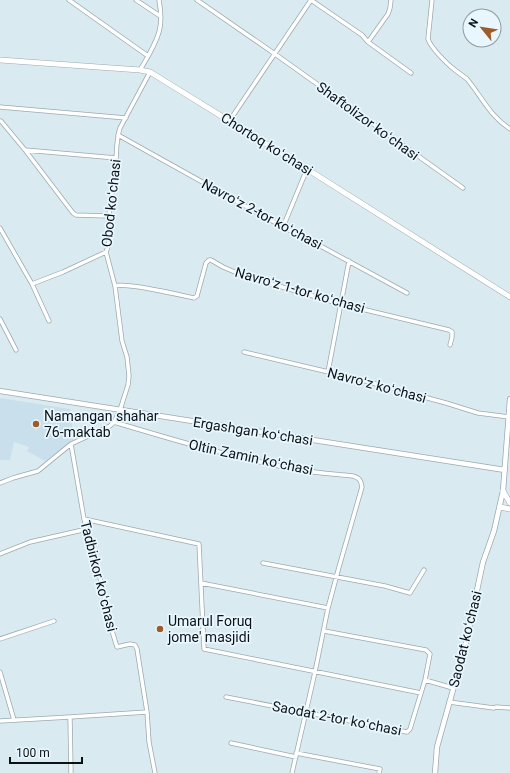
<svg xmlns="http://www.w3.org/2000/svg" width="510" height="773" font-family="Roboto,sans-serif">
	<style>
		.built { fill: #c9e0ec }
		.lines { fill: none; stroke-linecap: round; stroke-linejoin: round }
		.minor-casing { stroke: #9baab1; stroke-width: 5 }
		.tertiary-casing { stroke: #9baab1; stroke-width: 6 }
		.secondary-casing { stroke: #9baab1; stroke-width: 6 }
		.minor { stroke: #fff; stroke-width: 3.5 }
		.tertiary { stroke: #fff; stroke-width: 4.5 }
		.secondary { stroke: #fff; stroke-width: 5 }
		.poi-dot { fill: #9e5b2a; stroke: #e8f7ff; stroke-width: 1.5 }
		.labels { text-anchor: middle; stroke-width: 3.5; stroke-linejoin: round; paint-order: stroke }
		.street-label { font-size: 14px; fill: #0c1214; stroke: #e8f7ff }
		.poi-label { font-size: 14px; fill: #0c1214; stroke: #e8f7ff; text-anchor: start }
	</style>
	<rect width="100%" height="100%" fill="#daeaf1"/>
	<path class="built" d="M 0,398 L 70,409 L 74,440 L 45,461 L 27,451 L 29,447 L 14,442 L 10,460 L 0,460 Z"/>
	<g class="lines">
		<defs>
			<path id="minor" d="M 69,0 L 148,56
				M 136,0 L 160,16
				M 197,0 L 275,54 L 463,188
				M 311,0 L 362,35 L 368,42 L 411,73
				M 432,0 L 428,39 C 431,48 447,64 455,70 C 459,73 463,76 467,79 C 482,97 489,115 510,129
				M 368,42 L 388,14 L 390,8 L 391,0
				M 140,70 C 147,58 155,46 159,32 C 162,22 161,11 159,0
				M 150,72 L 120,128 C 115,143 117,159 115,175 C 113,188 110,202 109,215 C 108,228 112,240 106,252 L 115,286 L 122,341 L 127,357 L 129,376 L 128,385 L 120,410 L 114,422 L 110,426 L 71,444 L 84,519 L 98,569 L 112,631 L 117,647 L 130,644 L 135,645 L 137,649 L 147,712 L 149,742 L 155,773
				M 0,107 L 126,118
				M 230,120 L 311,0
				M 0,121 L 1,121 L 25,150 L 73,213 L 76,215 L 109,216
				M 118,135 L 283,227 L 315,243 L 407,293
				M 25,150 L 116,158
				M 283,227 L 307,169
				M 0,228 L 32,284 L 49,321
				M 32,284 L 63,272 L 106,252
				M 115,286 C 125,282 180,295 194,298 L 197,296 L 206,263 L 209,260 L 211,260 L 223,267 L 244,276 L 341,304 L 449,330 L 452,332 L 452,337 L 450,345
				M 0,319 L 16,350
				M 244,352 L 354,378 L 446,403 L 478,413 L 509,417
				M 328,372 L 349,261
				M 114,422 C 174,440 234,458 295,469 C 314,473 334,474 353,476 C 360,478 361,481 362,487 L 339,567 L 328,608 L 315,672 L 292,773
				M 0,483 L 13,478 L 38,471 L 71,444
				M 84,519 L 199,544 L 204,649 L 421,693
				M 0,554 L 30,542 L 87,529
				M 263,563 L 385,586 L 410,593 L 424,570
				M 201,583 L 328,608
				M 0,639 L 54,621
				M 0,672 L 14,720
				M 425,680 L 453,688
				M 226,697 L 407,732 L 410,729 L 425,680 L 430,654 L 426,650 L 324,631
				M 449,702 L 494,708 L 496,707 L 510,708
				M 70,717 L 71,773
				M 0,721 L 70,717 L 147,712
				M 231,743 L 296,757
				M 296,753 L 380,769 L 379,773"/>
			<path id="tertiary" d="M 0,391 L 505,470
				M 435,773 L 437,747 L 465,647 L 483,562 L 494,531 L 503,491 L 510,399"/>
			<path id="secondary" d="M 0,60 L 140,70 L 150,72 L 307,169 L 510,297
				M 503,491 L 510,503
				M 500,507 L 510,509"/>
		</defs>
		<use href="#minor" class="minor-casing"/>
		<use href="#tertiary" class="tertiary-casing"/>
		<use href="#secondary" class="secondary-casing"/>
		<use href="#minor" class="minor"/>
		<use href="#tertiary" class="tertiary"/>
		<use href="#secondary" class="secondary"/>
	</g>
	<g class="poi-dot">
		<circle cx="36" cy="424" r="4"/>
		<circle cx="160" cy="629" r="4"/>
	</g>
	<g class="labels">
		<g class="street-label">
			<text transform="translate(368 121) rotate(36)" y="5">Shaftolizor koʻchasi</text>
			<text transform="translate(267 144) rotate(32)" y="5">Chortoq koʻchasi</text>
			<text transform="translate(111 203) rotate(-84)" y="5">Obod koʻchasi</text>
			<text transform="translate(262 214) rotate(28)" y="5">Navroʻz 2-tor koʻchasi</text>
			<text transform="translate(300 290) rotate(16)" y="5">Navroʻz 1-tor koʻchasi</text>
			<text transform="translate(377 385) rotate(15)" y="5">Navroʻz koʻchasi</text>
			<text transform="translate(253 431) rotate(9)" y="5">Ergashgan koʻchasi</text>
			<text transform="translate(251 457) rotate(12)" y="5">Oltin Zamin koʻchasi</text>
			<text transform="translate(99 576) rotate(76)" y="5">Tadbirkor koʻchasi</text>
			<text transform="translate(465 639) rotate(-76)" y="5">Saodat koʻchasi</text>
			<text transform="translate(337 718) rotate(11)" y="5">Saodat 2-tor koʻchasi</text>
		</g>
		<g class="poi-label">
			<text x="44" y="421">Namangan shahar<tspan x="44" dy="16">76-maktab</tspan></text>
			<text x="168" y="626">Umarul Foruq<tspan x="168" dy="16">jome' masjidi</tspan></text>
		</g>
	</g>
	<g transform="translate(482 28) rotate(300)"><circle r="19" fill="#e8f7ff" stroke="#909ba1"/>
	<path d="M0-3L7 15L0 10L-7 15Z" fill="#9e5b2a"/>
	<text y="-6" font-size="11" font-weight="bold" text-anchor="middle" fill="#0c1214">N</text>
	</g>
	<path d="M10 757v6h72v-6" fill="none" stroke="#0c1214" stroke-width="2"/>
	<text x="16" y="757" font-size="12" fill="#0c1214" stroke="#e8f7ff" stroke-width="3" paint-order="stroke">100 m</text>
</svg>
